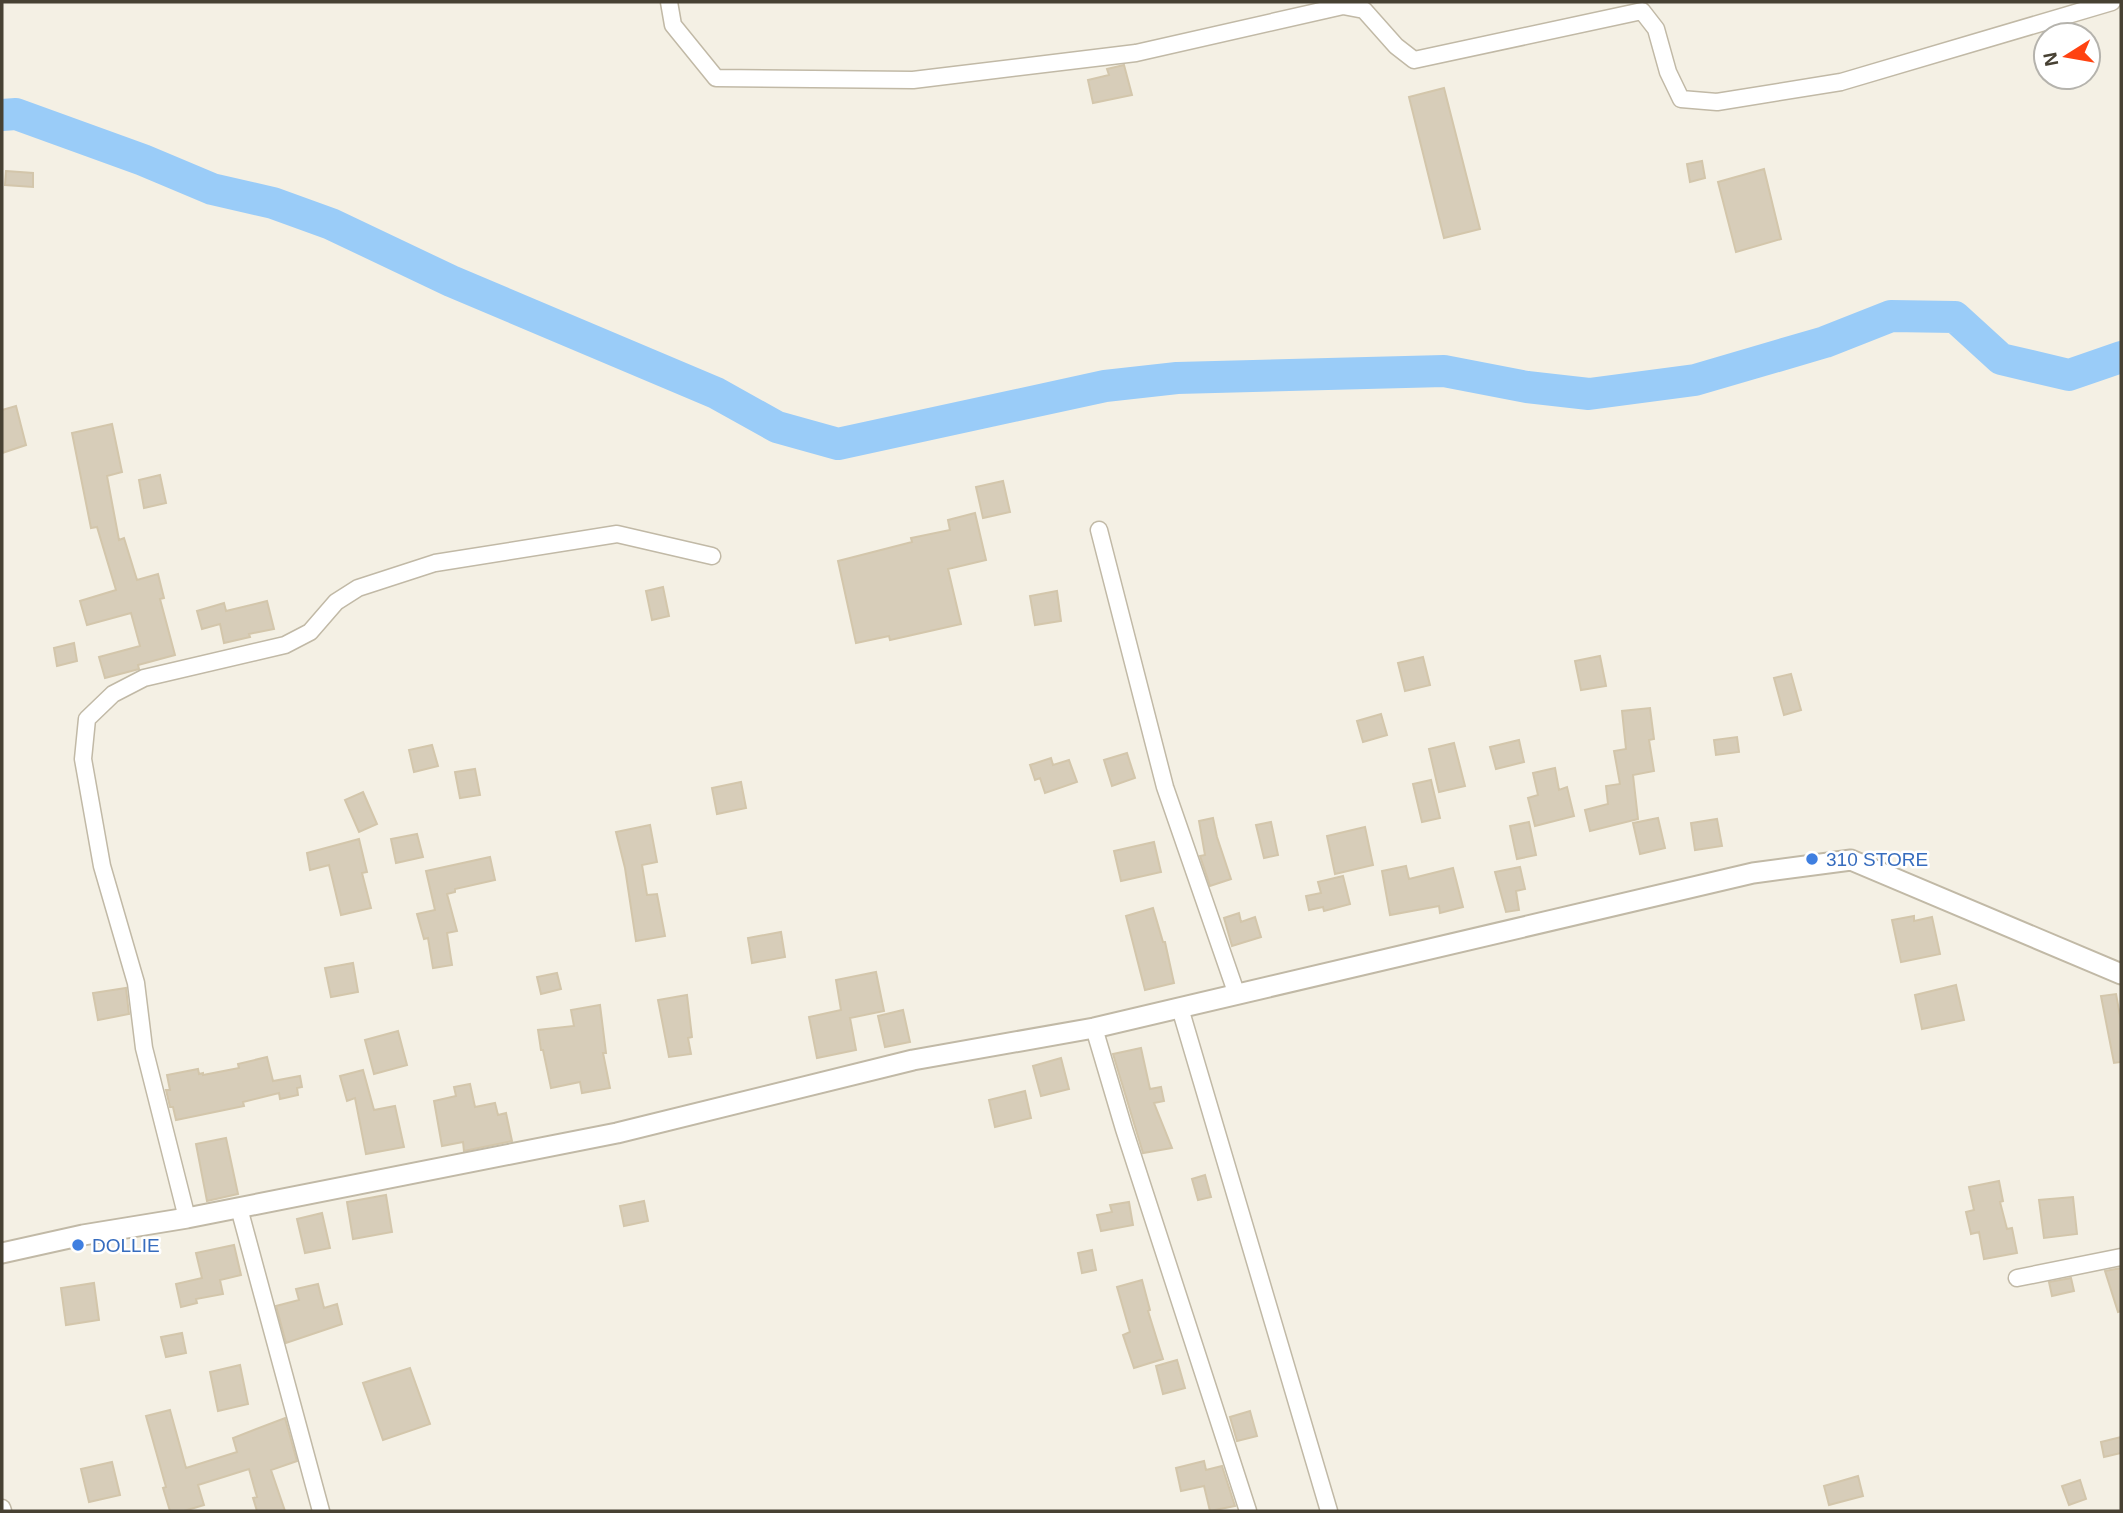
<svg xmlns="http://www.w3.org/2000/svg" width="2123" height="1513" font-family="Helvetica,sans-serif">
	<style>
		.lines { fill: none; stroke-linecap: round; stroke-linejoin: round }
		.river { stroke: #9accf8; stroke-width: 32 }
		.building { fill: #d7cdb9; stroke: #d3c6ab; stroke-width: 2 }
		.minor-casing { stroke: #c1b9a6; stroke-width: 19 }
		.tertiary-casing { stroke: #c1b9a6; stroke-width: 23 }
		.minor { stroke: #fff; stroke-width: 16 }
		.tertiary { stroke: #fff; stroke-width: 19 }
		.shop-dot { fill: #3f7fe0; stroke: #fff; stroke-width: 2.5 }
		.labels { text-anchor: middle; stroke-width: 5; stroke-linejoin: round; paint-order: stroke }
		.shop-label { font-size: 19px; fill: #366cbe; stroke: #fff; text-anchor: start }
	</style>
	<rect width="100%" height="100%" fill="#f4f0e4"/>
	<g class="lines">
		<path class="river" d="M 2,115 L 16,114 L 143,160 L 212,189 L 273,203 L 331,224 L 451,281 L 716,393 L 777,427 L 838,444 L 1105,386 L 1177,378 L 1444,371 L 1527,387 L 1589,394 L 1695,380 L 1825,342 L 1891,316 L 1955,317 L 2001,359 L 2069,375 L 2121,357"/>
	</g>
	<path class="building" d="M 1124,65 L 1132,95 L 1093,103 L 1088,80 L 1109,75 L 1107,69 Z
		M 1444,88 L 1480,229 L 1444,238 L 1409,97 Z
		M 1702,161 L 1705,178 L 1690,182 L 1687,164 Z
		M 1764,169 L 1781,239 L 1736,252 L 1718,182 Z
		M 6,171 L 33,173 L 33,187 L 5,185 Z
		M 16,406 L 26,445 L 2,453 L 2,410 Z
		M 112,424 L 122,472 L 107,476 L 119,540 L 124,538 L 137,580 L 158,574 L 164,598 L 160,599 L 175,655 L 138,665 L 139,669 L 105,678 L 99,657 L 140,646 L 131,613 L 87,625 L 80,601 L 116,590 L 97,527 L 91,528 L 72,433 Z
		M 160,475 L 166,503 L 144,508 L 139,480 Z
		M 1003,481 L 1010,512 L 983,518 L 976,487 Z
		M 975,513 L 986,560 L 948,569 L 961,624 L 890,640 L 889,636 L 856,643 L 838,561 L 912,542 L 911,538 L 950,530 L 948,520 Z
		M 663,587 L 669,616 L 652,620 L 646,591 Z
		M 1057,591 L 1061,621 L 1035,625 L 1030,596 Z
		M 267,601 L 274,629 L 249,634 L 250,637 L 224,643 L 220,624 L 202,629 L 197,611 L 224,603 L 226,611 Z
		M 74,643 L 77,661 L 57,666 L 54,648 Z
		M 1600,656 L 1606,686 L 1581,690 L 1575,661 Z
		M 1423,657 L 1430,685 L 1405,691 L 1398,663 Z
		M 1791,674 L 1801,710 L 1784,715 L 1774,678 Z
		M 1650,708 L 1654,739 L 1649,740 L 1654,771 L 1633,775 L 1638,819 L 1590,831 L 1585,810 L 1608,804 L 1606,786 L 1620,784 L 1614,751 L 1626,749 L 1622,711 Z
		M 1381,714 L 1387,735 L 1363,742 L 1357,721 Z
		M 1737,737 L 1739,752 L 1716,755 L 1714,740 Z
		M 1519,740 L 1524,762 L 1496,769 L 1490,747 Z
		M 1454,743 L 1465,786 L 1439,792 L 1429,749 Z
		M 432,745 L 438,766 L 414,772 L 409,750 Z
		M 1127,753 L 1135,778 L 1112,786 L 1104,760 Z
		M 1051,758 L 1053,765 L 1069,760 L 1077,782 L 1045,793 L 1040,778 L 1035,780 L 1030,765 Z
		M 1555,768 L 1559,790 L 1567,787 L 1574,816 L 1535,826 L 1528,798 L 1538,795 L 1533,773 Z
		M 475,769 L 480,795 L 460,798 L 455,772 Z
		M 1431,780 L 1440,818 L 1422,822 L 1413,784 Z
		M 741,782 L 746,808 L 717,814 L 712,788 Z
		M 363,792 L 377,824 L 359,832 L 345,800 Z
		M 1213,818 L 1217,837 L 1231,879 L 1210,886 L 1200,856 L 1205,855 L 1199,821 Z
		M 1658,818 L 1665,848 L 1640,854 L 1633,823 Z
		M 1717,819 L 1722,846 L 1695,850 L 1691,823 Z
		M 1271,822 L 1278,855 L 1264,858 L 1256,825 Z
		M 1529,822 L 1536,855 L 1517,859 L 1510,826 Z
		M 650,825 L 657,862 L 642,865 L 647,895 L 657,894 L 665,936 L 636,941 L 625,868 L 616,832 Z
		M 1365,827 L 1373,865 L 1335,874 L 1327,836 Z
		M 417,834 L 423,857 L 396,863 L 391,839 Z
		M 359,839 L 367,872 L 362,873 L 371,908 L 341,915 L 329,865 L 310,870 L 307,853 Z
		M 1154,842 L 1161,872 L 1121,881 L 1114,851 Z
		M 490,857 L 495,880 L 455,889 L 455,892 L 447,894 L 457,931 L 447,933 L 452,965 L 433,968 L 428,938 L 424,939 L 417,914 L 435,910 L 426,871 Z
		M 1406,866 L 1409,879 L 1453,868 L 1463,907 L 1440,913 L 1439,906 L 1390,915 L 1382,871 Z
		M 1520,867 L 1525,889 L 1516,891 L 1519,910 L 1506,912 L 1495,872 Z
		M 1343,876 L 1350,904 L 1324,911 L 1323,907 L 1309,910 L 1306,896 L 1321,893 L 1318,882 Z
		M 1153,908 L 1163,942 L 1165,942 L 1174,983 L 1145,990 L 1126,916 Z
		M 1239,913 L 1241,922 L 1255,917 L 1261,937 L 1232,946 L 1224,918 Z
		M 1914,916 L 1914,921 L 1932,917 L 1940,954 L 1901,962 L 1892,920 Z
		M 781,932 L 785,957 L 752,963 L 748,938 Z
		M 353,963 L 358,992 L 331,997 L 325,968 Z
		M 876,972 L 884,1011 L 850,1018 L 856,1050 L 817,1058 L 809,1017 L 841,1010 L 836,980 Z
		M 557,973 L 561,989 L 541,994 L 537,977 Z
		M 1956,985 L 1964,1020 L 1922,1029 L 1915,995 Z
		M 126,988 L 129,1014 L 98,1020 L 93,993 Z
		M 2116,994 L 2121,1021 L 2121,1062 L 2114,1063 L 2101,996 Z
		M 687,995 L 692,1037 L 688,1038 L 691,1054 L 669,1057 L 658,1000 Z
		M 600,1005 L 606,1053 L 603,1053 L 610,1088 L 582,1093 L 580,1082 L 551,1088 L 543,1050 L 541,1050 L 538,1030 L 574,1026 L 571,1010 Z
		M 903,1010 L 910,1042 L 885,1047 L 878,1016 Z
		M 398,1031 L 407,1065 L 374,1074 L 365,1040 Z
		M 1141,1048 L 1150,1089 L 1161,1087 L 1164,1101 L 1154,1103 L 1172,1148 L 1143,1153 L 1113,1054 Z
		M 267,1057 L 273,1081 L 300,1076 L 302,1087 L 297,1088 L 298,1095 L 280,1099 L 279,1093 L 243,1102 L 244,1106 L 176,1120 L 173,1107 L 170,1107 L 166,1090 L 170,1090 L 167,1075 L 198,1069 L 199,1074 L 203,1073 L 203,1075 L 239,1068 L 238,1064 Z
		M 1061,1058 L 1069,1089 L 1041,1096 L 1033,1066 Z
		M 363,1070 L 374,1110 L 395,1106 L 404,1147 L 366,1154 L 355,1098 L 347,1101 L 340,1076 Z
		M 470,1084 L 475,1107 L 495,1103 L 498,1115 L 506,1113 L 512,1141 L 464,1151 L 463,1142 L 442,1146 L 434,1101 L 456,1096 L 454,1087 Z
		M 1025,1091 L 1031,1118 L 995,1127 L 989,1100 Z
		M 226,1138 L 238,1194 L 207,1201 L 196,1144 Z
		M 1205,1175 L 1211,1197 L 1198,1200 L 1192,1179 Z
		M 1999,1181 L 2003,1201 L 2000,1202 L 2007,1229 L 2012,1228 L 2017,1253 L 1984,1259 L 1979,1232 L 1971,1234 L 1966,1212 L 1974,1210 L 1969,1187 Z
		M 386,1195 L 392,1232 L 353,1239 L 347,1202 Z
		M 2073,1197 L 2077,1234 L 2044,1238 L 2039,1200 Z
		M 644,1201 L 648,1221 L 624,1226 L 620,1206 Z
		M 1129,1202 L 1133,1225 L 1101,1231 L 1097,1215 L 1112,1212 L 1110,1205 Z
		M 322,1213 L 330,1248 L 305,1253 L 297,1219 Z
		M 234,1245 L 241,1275 L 220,1280 L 223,1294 L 196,1299 L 197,1303 L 181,1307 L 176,1284 L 202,1278 L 196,1253 Z
		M 1092,1250 L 1096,1270 L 1082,1273 L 1078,1253 Z
		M 2121,1268 L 2121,1311 L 2118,1312 L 2105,1271 Z
		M 2071,1278 L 2074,1291 L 2052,1296 L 2049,1282 Z
		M 1142,1280 L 1150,1310 L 1148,1311 L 1163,1359 L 1134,1368 L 1123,1335 L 1130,1332 L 1117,1287 Z
		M 94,1283 L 99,1320 L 66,1325 L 61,1288 Z
		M 318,1284 L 324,1308 L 337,1304 L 342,1324 L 286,1343 L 276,1306 L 299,1300 L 296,1289 Z
		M 182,1333 L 186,1353 L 166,1357 L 161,1337 Z
		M 1177,1360 L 1185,1388 L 1163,1394 L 1156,1366 Z
		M 240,1365 L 248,1404 L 218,1411 L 210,1372 Z
		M 410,1368 L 430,1424 L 383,1440 L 363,1383 Z
		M 170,1410 L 186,1468 L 237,1452 L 233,1438 L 285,1418 L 297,1461 L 271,1470 L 285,1511 L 257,1511 L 253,1498 L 257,1497 L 249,1469 L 198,1485 L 204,1505 L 184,1511 L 170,1511 L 163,1488 L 166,1487 L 146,1416 Z
		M 1250,1411 L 1257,1436 L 1237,1441 L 1230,1417 Z
		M 2121,1437 L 2121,1453 L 2104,1457 L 2101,1442 Z
		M 1204,1461 L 1206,1470 L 1222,1466 L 1235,1506 L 1210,1511 L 1204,1486 L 1181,1491 L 1176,1468 Z
		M 112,1462 L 120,1495 L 89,1502 L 81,1469 Z
		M 1858,1476 L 1863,1496 L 1829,1505 L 1824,1486 Z
		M 2080,1480 L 2086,1499 L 2069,1505 L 2062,1486 Z"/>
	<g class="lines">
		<defs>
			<path id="minor" d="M 669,2 L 673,25 L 716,78 L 913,80 L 1136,53 L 1343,6 L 1364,10 L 1396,46 L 1414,60 L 1642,11 L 1656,29 L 1668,72 L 1681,99 L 1717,102 L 1841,82 L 2112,2
				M 1099,530 L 1165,787 L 1237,995
				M 1180,1008 L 1329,1511
				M 1094,1028 L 1124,1129 L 1248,1511
				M 239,1208 L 321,1511
				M 187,1218 L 144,1048 L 136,983 L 102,866 L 83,759 L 87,719 L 113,694 L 144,678 L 285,645 L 310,632 L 336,602 L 358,588 L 435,563 L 617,534 L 712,556
				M 2017,1278 L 2121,1257
				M 2,1508 L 3,1511"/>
			<path id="tertiary" d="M 2,1253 L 83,1235 L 187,1218 L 617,1133 L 913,1060 L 1094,1028 L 1753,873 L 1851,860 L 2121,974"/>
		</defs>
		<use href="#minor" class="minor-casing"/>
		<use href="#tertiary" class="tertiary-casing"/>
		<use href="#minor" class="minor"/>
		<use href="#tertiary" class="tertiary"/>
	</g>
	<g class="shop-dot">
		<circle cx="1812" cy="859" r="7"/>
		<circle cx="78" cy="1245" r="7"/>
	</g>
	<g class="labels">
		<g class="shop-label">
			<text x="1826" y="866">310 STORE</text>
			<text x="92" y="1252">DOLLIE</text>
		</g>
	</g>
	<rect width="2123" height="1513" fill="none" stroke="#474133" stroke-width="7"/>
	<g transform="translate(2067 56) rotate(259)"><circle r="33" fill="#ffffff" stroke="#b5b3ad" stroke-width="2"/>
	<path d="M0-5L12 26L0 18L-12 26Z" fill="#ff4211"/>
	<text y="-10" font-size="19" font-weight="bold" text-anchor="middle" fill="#474133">N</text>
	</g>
</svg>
